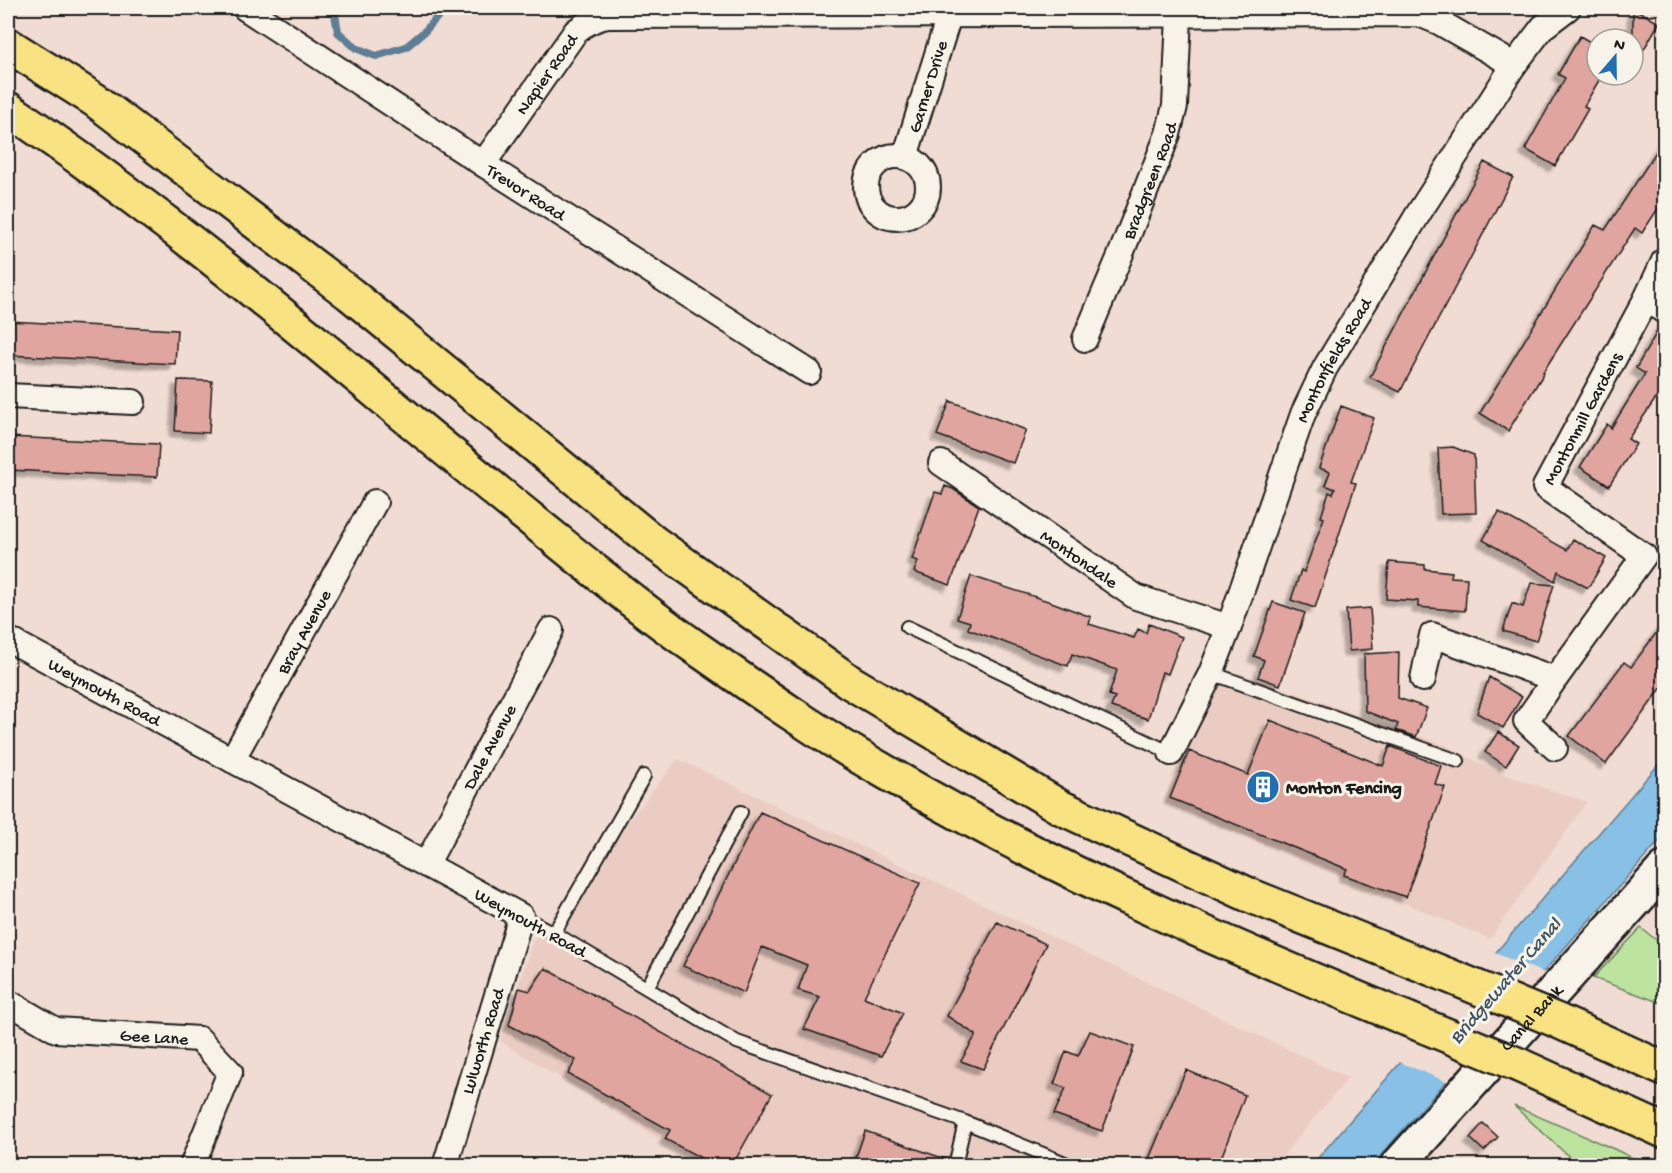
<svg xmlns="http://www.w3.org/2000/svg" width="1672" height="1173" font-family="'Gochi Hand',sans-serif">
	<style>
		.built { fill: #ebccc2 }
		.green { fill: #bce49f; stroke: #6c805e; stroke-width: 1.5 }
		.water { fill: #88c0e6; stroke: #5d7e95; stroke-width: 1.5 }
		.pier { fill: #f0dcd2 }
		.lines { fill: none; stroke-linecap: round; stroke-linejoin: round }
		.stream { stroke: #5d7e95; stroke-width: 8 }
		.building { fill: #dfa59e; stroke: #1c1c1c; stroke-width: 1.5; filter: url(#shadow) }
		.service-casing { stroke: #1c1c1c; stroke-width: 16 }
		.minor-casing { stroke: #1c1c1c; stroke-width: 28 }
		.secondary-casing { stroke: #1c1c1c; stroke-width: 38 }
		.motorway-casing { stroke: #1c1c1c; stroke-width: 38 }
		.service { stroke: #f7f3e8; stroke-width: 12 }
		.minor { stroke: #f7f3e8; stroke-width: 24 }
		.secondary { stroke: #f7f3e8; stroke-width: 33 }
		.motorway { stroke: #f8e281; stroke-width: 33 }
		.motorway-bridge-casing { stroke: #1c1c1c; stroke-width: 38; stroke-linecap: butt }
		.motorway-bridge { stroke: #f8e281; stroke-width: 33 }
		.labels { text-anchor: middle; stroke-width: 6; stroke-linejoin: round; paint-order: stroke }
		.street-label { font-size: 18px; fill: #1c1c1c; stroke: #f7f3e8 }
		.poi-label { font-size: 18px; font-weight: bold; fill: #1c1c1c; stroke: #f7f3e8; text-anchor: start }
		.water-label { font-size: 20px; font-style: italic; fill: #425563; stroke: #f7f3e8 }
	</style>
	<defs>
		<filter id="shadow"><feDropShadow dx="-5.5" dy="5.5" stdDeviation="1.5" flood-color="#0004"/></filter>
	</defs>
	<rect width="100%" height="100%" fill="#f0dcd2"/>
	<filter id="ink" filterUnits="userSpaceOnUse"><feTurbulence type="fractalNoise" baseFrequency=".0167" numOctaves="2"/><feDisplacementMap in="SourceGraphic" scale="12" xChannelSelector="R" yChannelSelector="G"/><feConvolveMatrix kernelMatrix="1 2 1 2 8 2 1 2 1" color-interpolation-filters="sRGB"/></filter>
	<g filter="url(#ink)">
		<path class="built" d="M 1238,673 L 1445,745 L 1497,772 L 1587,802 L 1490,939 L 1163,802 L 1223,677 Z
			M 678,759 L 1348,1078 L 1275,1165 L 703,1166 L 500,1041 L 533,941 Z"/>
		<path class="green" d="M 1641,928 L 1664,946 L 1664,1004 L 1593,978 Z
			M 1514,1106 L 1614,1149 L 1647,1165 L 1578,1165 Z"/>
		<path class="water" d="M 1664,758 L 1664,836 L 1372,1165 L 1311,1166 Z"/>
		<path class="pier" d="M 1492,952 L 1547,974 L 1450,1083 L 1397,1061 Z"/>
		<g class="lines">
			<path class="stream" d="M 334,8 L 338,32 L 356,48 L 376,56 L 406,47 L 425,31 L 445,8"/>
		</g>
		<path class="building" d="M 1633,8 L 1659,23 L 1633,68 Z
			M 1580,36 L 1597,46 L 1597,75 L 1602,75 L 1584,106 L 1588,109 L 1555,166 L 1525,149 L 1565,78 L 1558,74 Z
			M 1665,138 L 1665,198 L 1642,233 L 1635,228 L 1543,372 L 1544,373 L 1508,431 L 1480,413 L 1595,225 L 1605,230 Z
			M 1484,162 L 1513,177 L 1400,392 L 1370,377 Z
			M 8,321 L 177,330 L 175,364 L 8,355 Z
			M 1661,325 L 1665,325 L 1665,385 L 1628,439 L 1636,444 L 1609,486 L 1580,467 L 1607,424 L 1611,428 L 1645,374 L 1636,368 Z
			M 178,380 L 212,381 L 209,433 L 175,431 Z
			M 950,401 L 1026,430 L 1013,463 L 937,435 Z
			M 1341,406 L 1374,418 L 1351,482 L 1356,483 L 1315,608 L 1291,600 L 1301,570 L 1304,572 L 1324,518 L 1321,517 L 1329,492 L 1333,494 L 1335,489 L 1325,485 L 1330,472 L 1319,468 Z
			M 8,437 L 159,444 L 157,477 L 8,470 Z
			M 1453,447 L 1474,455 L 1476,513 L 1441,514 L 1438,448 Z
			M 945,486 L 953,489 L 979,506 L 950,585 L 914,572 L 918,561 L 912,559 L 935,492 L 942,494 Z
			M 1499,512 L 1567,550 L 1573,539 L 1606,558 L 1588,588 L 1558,571 L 1555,581 L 1483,540 Z
			M 1389,562 L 1425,565 L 1425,569 L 1452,572 L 1451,577 L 1467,578 L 1465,611 L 1418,607 L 1418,601 L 1386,599 Z
			M 971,576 L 1054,603 L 1091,617 L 1089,624 L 1134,638 L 1138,629 L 1146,633 L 1149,624 L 1182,637 L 1168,674 L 1162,672 L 1148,719 L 1111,707 L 1115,697 L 1109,695 L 1117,670 L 1072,654 L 1068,666 L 968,629 L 970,622 L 957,618 Z
			M 1531,583 L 1554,585 L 1536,641 L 1503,631 L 1512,603 L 1523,607 Z
			M 1273,602 L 1305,613 L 1280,685 L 1258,677 L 1264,660 L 1254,656 Z
			M 1370,608 L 1373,649 L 1349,651 L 1346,610 Z
			M 1665,621 L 1665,683 L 1606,764 L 1569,736 L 1624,662 L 1631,667 Z
			M 1399,652 L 1398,698 L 1427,708 L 1416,737 L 1396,730 L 1398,724 L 1365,711 L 1364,654 Z
			M 1489,677 L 1522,697 L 1503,728 L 1477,713 Z
			M 1270,720 L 1383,766 L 1390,746 L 1441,766 L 1435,784 L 1445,787 L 1406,897 L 1344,875 L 1347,869 L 1170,798 L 1189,751 L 1248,775 Z
			M 1498,732 L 1519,745 L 1506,766 L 1485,752 Z
			M 760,812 L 920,883 L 864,997 L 903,1013 L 881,1056 L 804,1029 L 820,997 L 798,990 L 807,965 L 762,947 L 744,993 L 683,966 Z
			M 997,922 L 1046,944 L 983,1069 L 961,1061 L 976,1035 L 947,1016 Z
			M 545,968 L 772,1094 L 732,1166 L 716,1166 L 665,1139 L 670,1130 L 568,1074 L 576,1060 L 509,1025 L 519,988 L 530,991 Z
			M 1090,1031 L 1134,1047 L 1102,1131 L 1054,1114 L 1066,1088 L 1054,1084 L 1066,1051 L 1078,1056 Z
			M 1186,1070 L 1245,1095 L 1218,1166 L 1146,1166 Z
			M 1483,1123 L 1498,1137 L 1484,1151 L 1470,1138 Z
			M 865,1131 L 948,1160 L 947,1166 L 853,1166 Z"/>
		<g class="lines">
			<defs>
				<path id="service" d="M 907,627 L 1171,753
					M 1211,673 L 1458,761
					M 521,916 L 554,933 L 737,1042 L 965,1122 L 1072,1166
					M 554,933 L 644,776
					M 647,988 L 741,812
					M 955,1166 L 965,1122"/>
				<g id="minor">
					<path id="s1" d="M 245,8 L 483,164 L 809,372"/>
					<circle cx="897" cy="187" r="31"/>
					<path id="s2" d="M 905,157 L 949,16"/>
					<path id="s3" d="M 483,164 L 576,31 C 586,23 595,18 608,16 L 1419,14 L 1439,22 L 1514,65"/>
					<path d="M 1646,299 L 1664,311"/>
					<path id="s4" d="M 1085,339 L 1120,256 L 1168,134 L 1175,106 L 1179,15"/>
					<path d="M 8,396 L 133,402"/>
					<path id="s5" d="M 941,463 L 1136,597 L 1229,627"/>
					<path id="s6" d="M 8,639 L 521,916 L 445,1166"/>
					<path id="s7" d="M 1423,679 L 1432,635 L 1555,679 L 1644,556 L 1545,487 L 1646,299 L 1664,261"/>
					<path d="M 1555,748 L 1526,721 L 1555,679"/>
					<path id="s8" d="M 1171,753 L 1211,673 L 1229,627 L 1303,414 L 1325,368 L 1420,211 L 1514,65 L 1543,27 L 1568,8"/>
					<path id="s9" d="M 232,760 L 375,502"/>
					<path id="s10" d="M 426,865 L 551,630"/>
					<path id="s11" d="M 8,1002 L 56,1030 L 199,1039 L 230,1072 L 192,1166"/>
				</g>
				<g id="secondary">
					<path id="s12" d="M 1397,1166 L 1664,869"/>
				</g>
				<path id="motorway" d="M 8,45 L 95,100 L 350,294 L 653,542 L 850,682 L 1060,807 L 1249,895 L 1447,975
					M 8,109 C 193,232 359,381 532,520 C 589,566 645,613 705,654 C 765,696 826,738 889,774 C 1055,871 1230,946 1407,1019
					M 1558,1021 L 1664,1069
					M 1519,1065 L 1664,1131"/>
			</defs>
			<use href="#service" class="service-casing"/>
			<use href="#minor" class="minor-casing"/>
			<use href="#secondary" class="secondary-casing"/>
			<use href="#motorway" class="motorway-casing"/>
			<use href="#service" class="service"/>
			<use href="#minor" class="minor"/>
			<use href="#secondary" class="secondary"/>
			<use href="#motorway" class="motorway"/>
			<defs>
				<path id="motorway-bridge" d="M 1447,975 L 1558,1021
					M 1407,1019 L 1519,1065"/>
			</defs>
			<use href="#motorway-bridge" class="motorway-bridge-casing"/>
			<use href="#motorway-bridge" class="motorway-bridge"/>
		</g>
	</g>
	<defs>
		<symbol id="building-disc" viewBox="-11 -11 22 22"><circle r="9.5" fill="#1f6fb2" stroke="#f7f3e8"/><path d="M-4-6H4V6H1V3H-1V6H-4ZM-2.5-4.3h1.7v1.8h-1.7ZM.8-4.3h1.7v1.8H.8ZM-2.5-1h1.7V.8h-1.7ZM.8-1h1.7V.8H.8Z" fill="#fff"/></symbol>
	</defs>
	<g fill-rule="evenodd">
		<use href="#building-disc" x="1244" y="768" width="38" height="38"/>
	</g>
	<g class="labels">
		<g class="street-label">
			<text dy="6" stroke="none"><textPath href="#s3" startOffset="110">Napier Road</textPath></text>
			<text dy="6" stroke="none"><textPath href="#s2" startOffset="74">Garner Drive</textPath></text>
			<text dy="6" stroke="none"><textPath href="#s4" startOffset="171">Bradgreen Road</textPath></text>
			<text dy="6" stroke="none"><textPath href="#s1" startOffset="336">Trevor Road</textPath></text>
			<text dy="6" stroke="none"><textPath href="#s8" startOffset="426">Montonfields Road</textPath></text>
			<text dy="6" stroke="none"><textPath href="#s7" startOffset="526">Montonmill Gardens</textPath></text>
			<text dy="6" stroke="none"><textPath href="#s5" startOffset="168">Montondale</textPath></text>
			<text dy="6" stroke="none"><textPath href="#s9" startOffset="147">Bray Avenue</textPath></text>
			<text dy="6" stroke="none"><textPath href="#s6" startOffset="110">Weymouth Road</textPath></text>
			<text dy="6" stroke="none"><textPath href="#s10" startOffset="134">Dale Avenue</textPath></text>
			<text transform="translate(531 922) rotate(29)" y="6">Weymouth Road</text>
			<text dy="6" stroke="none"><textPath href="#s12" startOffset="200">Canal Bank</textPath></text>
			<text dy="6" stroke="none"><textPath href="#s11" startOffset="154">Gee Lane</textPath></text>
			<text transform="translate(482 1041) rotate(-73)" y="6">Lulworth Road</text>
		</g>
		<g class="poi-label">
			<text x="1286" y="793">Monton Fencing</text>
		</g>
		<g class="water-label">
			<text transform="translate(1504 980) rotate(-49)" y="7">Bridgewater Canal</text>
		</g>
	</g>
	<rect width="1672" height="1173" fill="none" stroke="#f7f3e8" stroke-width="30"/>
	<rect x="15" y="15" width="1642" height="1143" fill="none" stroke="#1c1c1c" stroke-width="2" filter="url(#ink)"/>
	<g transform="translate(1615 57) rotate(20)"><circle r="28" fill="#f7f3e8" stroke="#9f9d96" stroke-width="1.5"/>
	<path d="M0-4.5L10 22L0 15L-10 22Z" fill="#1f6fb2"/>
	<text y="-9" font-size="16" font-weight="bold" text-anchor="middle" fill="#1c1c1c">N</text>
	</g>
</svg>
